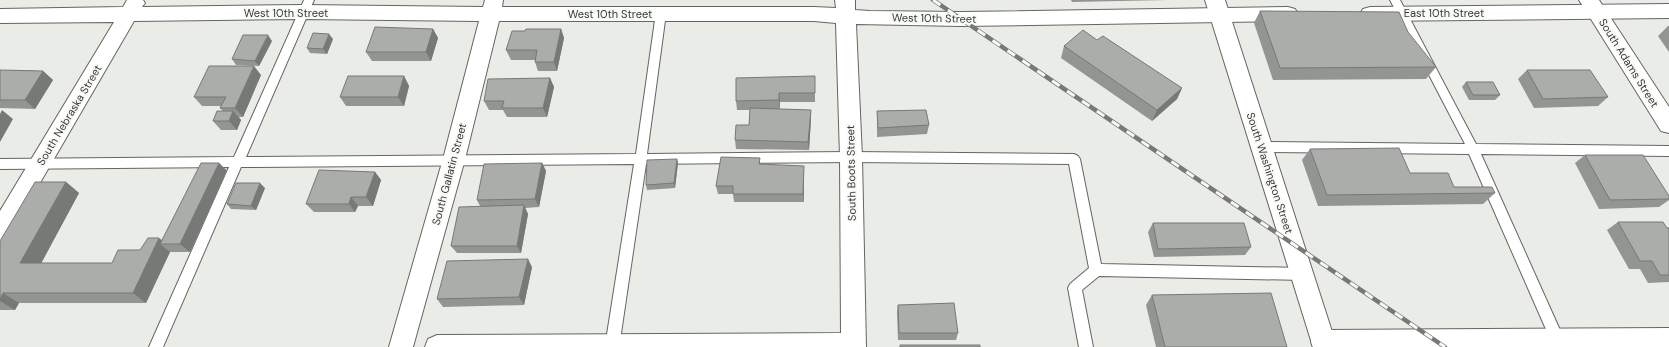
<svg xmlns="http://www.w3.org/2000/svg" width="1669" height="347" font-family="'DM Sans',sans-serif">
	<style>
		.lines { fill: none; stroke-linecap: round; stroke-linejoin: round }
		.lane-casing { stroke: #646662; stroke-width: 2 }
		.street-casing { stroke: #646662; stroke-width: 2 }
		.secondary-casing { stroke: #646662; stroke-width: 2 }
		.lane { fill: #fff; fill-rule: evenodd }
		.street { fill: #fff; fill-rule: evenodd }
		.secondary { fill: #fff; fill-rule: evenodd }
		.rail-casing { stroke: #787976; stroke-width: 4.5 }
		.rail { stroke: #f7faf5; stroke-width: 3; stroke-dasharray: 9; stroke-linecap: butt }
		.wall { fill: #929591 }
		.shaded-wall { fill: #777976 }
		.building { fill: #aaada9; stroke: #777976 }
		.labels { text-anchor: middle; stroke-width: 4; stroke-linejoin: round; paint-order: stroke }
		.street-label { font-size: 11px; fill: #383937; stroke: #f7faf5 }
	</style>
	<rect width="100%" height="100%" fill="#eaece8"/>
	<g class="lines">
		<defs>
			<path id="lane" d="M 304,0 L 314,0 L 246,157 L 636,154 L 656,13 L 657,10 L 665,10 L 666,13 L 647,154 L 851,152 L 1074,154 L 1078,156 L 1080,159 L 1101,264 L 1303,268 L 1308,270 L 1309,274 L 1308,278 L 1303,280 L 1099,276 L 1082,290 L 1093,347 L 1079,347 L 1068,288 L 1070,284 L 1089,268 L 1069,164 L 851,162 L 646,164 L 619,347 L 605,347 L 634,164 L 241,167 L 163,347 L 149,347 L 229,167 L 0,169 L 0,159 L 234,157 Z
				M 1390,0 L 1400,0 L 1476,144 L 1669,146 L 1669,156 L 1481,154 L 1564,339 L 1562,343 L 1557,345 L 1552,343 L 1469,154 L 1262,152 L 1258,150 L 1256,147 L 1258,144 L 1262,142 L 1465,144 Z"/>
			<path id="street" d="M 127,0 L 143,0 L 145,3 L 142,7 L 303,5 L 483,7 L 485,0 L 503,0 L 502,7 L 814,7 L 836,8 L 835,0 L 855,0 L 855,10 L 870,11 L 961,12 L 1288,7 L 1295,9 L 1298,14 L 1295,19 L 1288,21 L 961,26 L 856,24 L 862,157 L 866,347 L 425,347 L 428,339 L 437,335 L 841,333 L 840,157 L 836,23 L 814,21 L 499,21 L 465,159 L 413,347 L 389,347 L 443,159 L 479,21 L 303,19 L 134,21 L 8,238 L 0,241 L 0,211 L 114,22 L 0,23 L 0,9 L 123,7 Z
				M 1669,4 L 1669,18 L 1370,21 L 1363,19 L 1360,14 L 1363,9 L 1370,7 Z
				M 1669,328 L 1669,347 L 1313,347 L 1311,342 L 1314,334 L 1323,330 Z"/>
			<path id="secondary" d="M 1205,0 L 1225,0 L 1337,347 L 1313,347 Z
				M 1579,0 L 1599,0 L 1669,107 L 1669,133 L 1661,131 Z"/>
		</defs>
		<use href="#lane" class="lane-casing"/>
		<use href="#street" class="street-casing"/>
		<use href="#secondary" class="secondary-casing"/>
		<use href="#lane" class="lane"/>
		<use href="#street" class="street"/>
		<use href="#secondary" class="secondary"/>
		<defs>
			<path id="rail" d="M 933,0 L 1445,347"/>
		</defs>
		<use href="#rail" class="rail-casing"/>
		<use href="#rail" class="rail"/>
	</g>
	<path class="wall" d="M 1071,0 L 1168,0 L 1072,2 Z
		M 1260,11 L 1436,67 L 1426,79 L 1273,80 L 1254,23 Z
		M 1668,26 L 1669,26 L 1669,52 L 1658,36 Z
		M 433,29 L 438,38 L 431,61 L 372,61 L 366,52 Z
		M 561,29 L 564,38 L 557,71 L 538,71 L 535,62 L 535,60 L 511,60 L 506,50 L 525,31 Z
		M 333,39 L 327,54 L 310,53 L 307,48 Z
		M 1097,40 L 1182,88 L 1177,99 L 1152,121 L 1061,58 L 1064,46 Z
		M 272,41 L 259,66 L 236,65 L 232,59 Z
		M 0,70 L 43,71 L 53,80 L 35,109 L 0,108 Z
		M 1527,70 L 1608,97 L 1598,106 L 1534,108 L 1518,79 Z
		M 261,75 L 243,117 L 239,117 L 241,120 L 237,130 L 221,130 L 213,121 L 223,111 L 220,108 L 221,106 L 202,106 L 194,97 Z
		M 404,76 L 409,86 L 404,106 L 346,106 L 340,97 Z
		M 815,76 L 815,102 L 780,102 L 780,109 L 811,110 L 811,119 L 809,150 L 736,149 L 735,140 L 749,125 L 750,110 L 737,110 L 736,101 Z
		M 550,78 L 554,87 L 547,117 L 507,117 L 503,110 L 489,110 L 484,101 Z
		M 1466,82 L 1500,95 L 1495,100 L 1469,100 L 1462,87 Z
		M 877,111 L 929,125 L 927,134 L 877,137 Z
		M 1310,149 L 1410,173 L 1454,187 L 1495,193 L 1483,204 L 1318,206 L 1302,160 Z
		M 1585,155 L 1669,196 L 1669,200 L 1659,207 L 1599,209 L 1575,163 Z
		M 760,158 L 760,164 L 804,174 L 804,202 L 734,202 L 733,194 L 718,194 L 716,186 Z
		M 677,159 L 678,163 L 675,188 L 647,190 L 646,185 Z
		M 219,163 L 227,171 L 190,252 L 170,252 L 146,303 L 19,303 L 15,310 L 0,310 L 0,241 L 66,182 L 79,193 L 41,263 L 112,263 L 162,240 Z
		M 542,163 L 546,171 L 539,207 L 525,208 L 528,214 L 521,253 L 457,253 L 451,246 L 480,206 L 477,200 Z
		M 375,172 L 381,180 L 373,206 L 358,206 L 355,212 L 314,212 L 306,204 Z
		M 265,188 L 256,210 L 231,209 L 227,204 Z
		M 1618,222 L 1669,228 L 1669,282 L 1648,283 L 1640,269 L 1629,269 L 1607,230 Z
		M 1153,223 L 1251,247 L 1245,255 L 1154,257 L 1148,232 Z
		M 532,267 L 524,305 L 443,307 L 437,299 Z
		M 1152,295 L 1287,347 L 1156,347 L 1146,305 Z
		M 898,305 L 958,333 L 956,340 L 898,340 L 897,312 Z"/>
	<path class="shaded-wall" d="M 433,29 L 438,38 L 431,61 L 426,52 Z
		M 561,29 L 564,38 L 557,71 L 554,62 Z
		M 329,34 L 333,39 L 327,54 L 323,49 Z
		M 268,35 L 272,41 L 259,66 L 255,61 Z
		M 254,66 L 261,75 L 243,117 L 235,108 Z
		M 43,71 L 53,80 L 35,109 L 25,100 Z
		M 404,76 L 409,86 L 404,106 L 398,97 Z
		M 550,78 L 554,87 L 547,117 L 543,108 Z
		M 1182,88 L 1177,99 L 1152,121 L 1157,110 Z
		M 779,93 L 780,102 L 780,109 L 779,100 Z
		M 2,110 L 13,119 L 0,142 L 0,114 Z
		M 811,110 L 811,119 L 809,150 L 808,142 Z
		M 233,111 L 241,120 L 237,130 L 229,121 Z
		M 677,159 L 678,163 L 675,188 L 674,183 Z
		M 219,163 L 227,171 L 190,252 L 180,244 Z
		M 542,163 L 546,171 L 539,207 L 535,199 Z
		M 804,166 L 804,202 L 803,194 Z
		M 375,172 L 381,180 L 373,206 L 366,197 Z
		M 66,182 L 79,193 L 36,273 L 20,263 Z
		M 260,183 L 265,188 L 256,210 L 251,206 Z
		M 351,197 L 358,206 L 355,212 L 349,204 Z
		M 524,205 L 528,214 L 521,253 L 517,246 Z
		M 159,238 L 167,244 L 160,244 L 170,252 L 146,303 L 133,293 Z
		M 528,259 L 532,267 L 524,305 L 519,297 Z
		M 3,293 L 19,303 L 15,310 L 0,301 L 0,299 Z"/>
	<path class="building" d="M 1260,11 L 1399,12 L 1408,32 L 1436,67 L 1280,68 Z
		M 375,27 L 433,29 L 426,52 L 366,52 Z
		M 526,29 L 561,29 L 554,62 L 535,62 L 537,50 L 506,50 L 512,31 L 525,31 Z
		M 1083,30 L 1097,40 L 1103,36 L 1182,88 L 1157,110 L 1064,46 Z
		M 313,33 L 329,34 L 323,49 L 307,48 Z
		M 243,35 L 268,35 L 255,61 L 232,59 Z
		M 209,66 L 254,66 L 235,108 L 220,108 L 226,97 L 194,97 Z
		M 0,70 L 43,71 L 25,100 L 0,100 Z
		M 1527,70 L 1590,70 L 1608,97 L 1543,99 Z
		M 348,76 L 404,76 L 398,97 L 340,97 Z
		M 815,76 L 815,93 L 779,93 L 779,100 L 736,101 L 736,78 Z
		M 550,78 L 543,108 L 502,108 L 504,101 L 484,101 L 488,79 Z
		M 1466,82 L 1493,82 L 1500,95 L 1473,95 Z
		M 750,108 L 811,110 L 808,142 L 735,140 L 736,125 L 749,125 Z
		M 926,110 L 929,125 L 878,128 L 877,111 Z
		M 217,111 L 233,111 L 229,121 L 213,121 Z
		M 1399,148 L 1410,173 L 1448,173 L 1454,187 L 1492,187 L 1495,193 L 1327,195 L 1310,149 Z
		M 1585,155 L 1643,155 L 1669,196 L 1669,199 L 1610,200 Z
		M 721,157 L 760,158 L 759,164 L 804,166 L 803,194 L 733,194 L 733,186 L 716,186 Z
		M 677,159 L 674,183 L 646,185 L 647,160 Z
		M 201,163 L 219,163 L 180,244 L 160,244 Z
		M 542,163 L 535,199 L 477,200 L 484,164 Z
		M 319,170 L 375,172 L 366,197 L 351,197 L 349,204 L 306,204 Z
		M 35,182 L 66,182 L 20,263 L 112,263 L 118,250 L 140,250 L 148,238 L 159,238 L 133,293 L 3,293 L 0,299 L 0,241 Z
		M 236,183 L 260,183 L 251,206 L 227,204 Z
		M 524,205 L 517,246 L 451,246 L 459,207 Z
		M 1618,222 L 1663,222 L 1667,228 L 1669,228 L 1669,275 L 1660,275 L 1652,261 L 1640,261 Z
		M 1153,223 L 1244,223 L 1251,247 L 1158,249 Z
		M 528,259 L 519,297 L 437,299 L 447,261 Z
		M 1271,293 L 1287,347 L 1165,347 L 1152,295 Z
		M 954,303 L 958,333 L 899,333 L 898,305 Z
		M 900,345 L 980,345 L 980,347 L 900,347 Z"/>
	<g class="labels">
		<g class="street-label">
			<text x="286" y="17">West 10th Street</text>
			<text x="1444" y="17">East 10th Street</text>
			<text x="610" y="18">West 10th Street</text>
			<text transform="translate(934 18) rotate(1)" y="4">West 10th Street</text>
			<text transform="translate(1629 63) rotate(58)" y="4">South Adams Street</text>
			<text transform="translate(69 115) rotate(-59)" y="4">South Nebraska Street</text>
			<text transform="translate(851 173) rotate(-91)" y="4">South Boots Street</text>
			<text transform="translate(1270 173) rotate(72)" y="4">South Washington Street</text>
			<text transform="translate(449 174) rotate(-75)" y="4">South Gallatin Street</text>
		</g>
	</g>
</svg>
